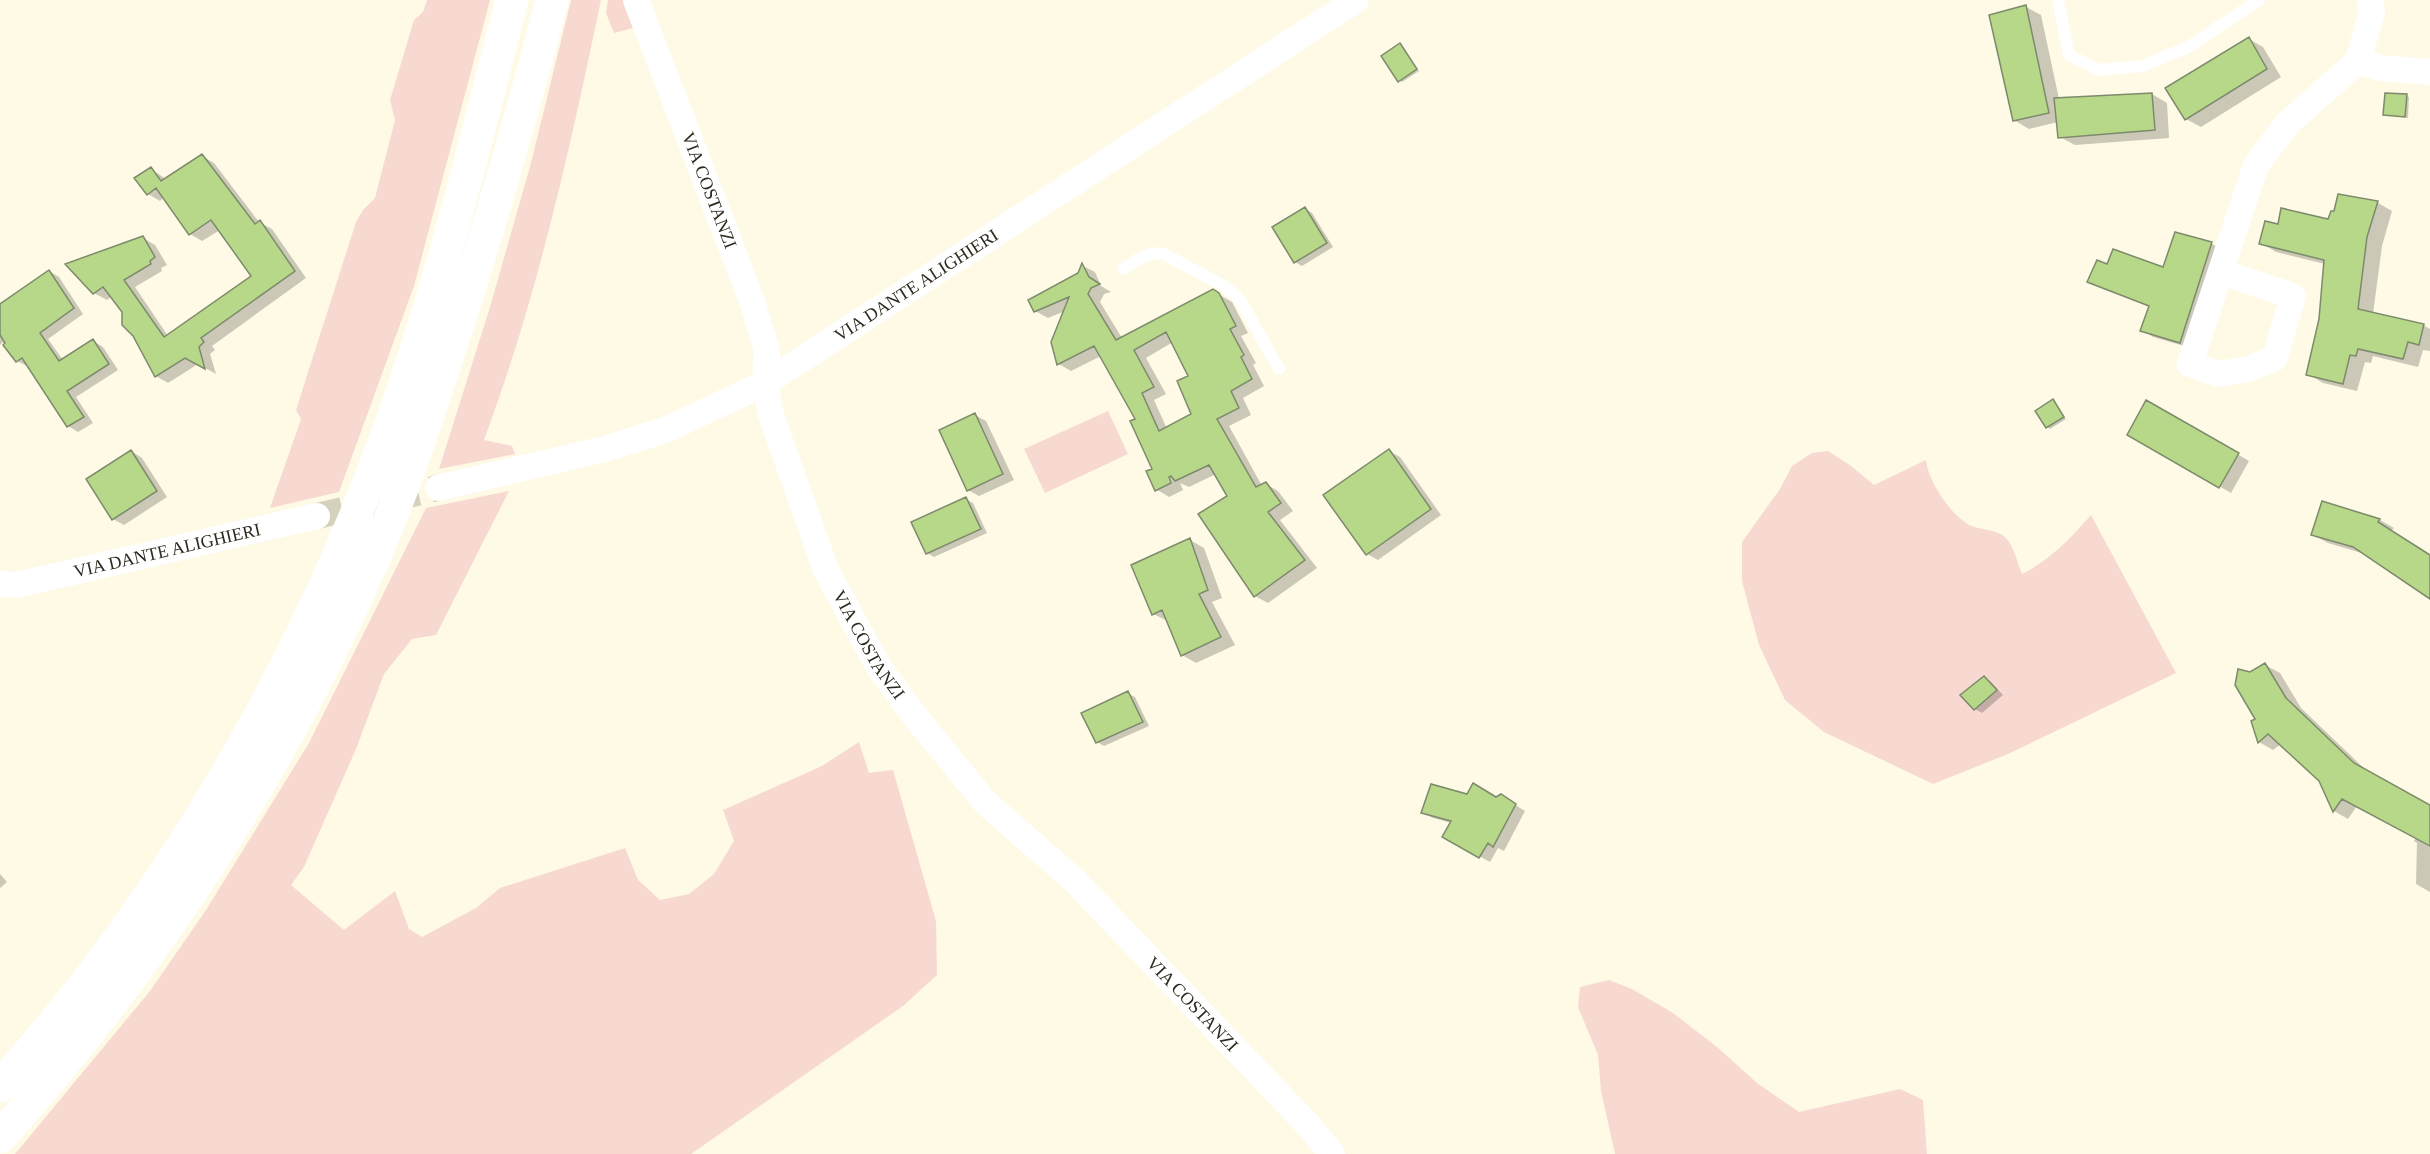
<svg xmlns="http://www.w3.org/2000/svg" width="2430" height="1154" font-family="Georgia,serif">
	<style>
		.green { fill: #f7d9d1 }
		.shadow { fill: #0003; fill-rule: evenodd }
		.building { fill: #b7d888; stroke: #7d8a6c; stroke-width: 1.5; fill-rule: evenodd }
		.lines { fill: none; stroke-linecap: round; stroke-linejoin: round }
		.minor-tunnel { stroke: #d4d1bd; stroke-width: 26; stroke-dasharray: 26 13; stroke-linecap: butt }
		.service { stroke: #fff; stroke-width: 12 }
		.minor { stroke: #fff; stroke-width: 26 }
		.trunk { stroke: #fff; stroke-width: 33 }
		.labels { text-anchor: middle; stroke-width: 4.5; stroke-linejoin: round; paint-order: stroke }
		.street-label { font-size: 18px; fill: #2e2b1e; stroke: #fefae5 }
	</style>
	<rect width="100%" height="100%" fill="#fefae5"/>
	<path class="green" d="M 427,0 L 490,0 L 414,286 L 339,492 L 270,508 L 301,419 L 296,410 L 356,222 L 363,210 L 375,198 L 395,120 L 390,100 L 414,20 L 423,12 Z
		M 571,0 L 601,0 C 570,149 537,298 484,440 L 512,446 L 515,454 L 439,469 L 490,307 L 531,163 Z
		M 608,0 L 626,0 L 641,26 L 614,33 L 606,13 Z
		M 1108,411 L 1128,454 L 1045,493 L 1024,449 Z
		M 1828,451 L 1851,466 L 1874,485 L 1926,460 C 1928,481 1950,514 1969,525 C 1979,530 1994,529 2004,536 C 2014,545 2017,562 2022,574 C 2051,559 2070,539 2091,515 L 2176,673 L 2008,754 L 1933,784 L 1824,732 L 1785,700 L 1759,645 L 1742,581 L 1742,542 L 1780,489 L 1792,466 L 1812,453 Z
		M 509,491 L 436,635 L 412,639 L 384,674 L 356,749 L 304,867 L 291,885 L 344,930 L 395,891 L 409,929 L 422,937 L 476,908 L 500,888 L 625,848 L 638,880 L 660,900 L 689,894 L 714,874 L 734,841 L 723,810 L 822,766 L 859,742 L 869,773 L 893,770 L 936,921 L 937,975 L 903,1006 L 691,1154 L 15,1154 L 150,991 L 206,910 L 309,743 L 426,508 Z
		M 1609,980 L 1632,989 L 1673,1013 L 1717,1047 L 1757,1083 L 1799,1112 L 1900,1089 L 1923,1100 L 1927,1154 L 1615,1154 L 1601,1091 L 1598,1055 L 1578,1007 L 1580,987 Z"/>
	<path class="shadow" d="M 2026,7 L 2041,15 L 2059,99 L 2152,94 L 2167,103 L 2169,138 L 2075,145 L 2060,137 L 2058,122 L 2029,129 L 2014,120 Z
		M 2249,39 L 2263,47 L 2281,77 L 2201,127 L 2186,119 Z
		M 1400,45 L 1419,71 L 1402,82 L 1399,80 Z
		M 2406,96 L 2409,97 L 2408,118 L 2385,114 Z
		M 202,156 L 214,163 L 259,222 L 272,229 L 306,278 L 212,346 L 215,350 L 210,354 L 216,374 L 198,364 L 168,383 L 156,376 L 123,311 L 112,296 L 107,300 L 94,293 L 143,238 L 155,245 L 167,265 L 161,268 L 162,271 L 135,287 L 168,336 L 254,276 L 220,230 L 202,241 L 190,234 L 164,197 L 160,201 L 148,194 L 151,169 L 166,179 Z
		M 2339,196 L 2378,203 L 2392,211 L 2382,246 L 2373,314 L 2423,325 L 2430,329 L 2430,351 L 2423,350 L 2418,367 L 2373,356 L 2371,363 L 2365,362 L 2357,391 L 2323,383 L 2308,374 L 2320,319 L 2325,264 L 2276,252 L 2261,243 L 2279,226 L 2329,221 L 2335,212 Z
		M 1305,209 L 1312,213 L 1333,247 L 1302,266 L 1295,262 Z
		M 2176,234 L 2212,244 L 2223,250 L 2191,348 L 2153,337 L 2142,330 L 2150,307 L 2089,281 L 2107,266 L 2164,269 Z
		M 1083,266 L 1095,272 L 1101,286 L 1111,292 L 1104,294 L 1100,302 L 1122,338 L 1213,291 L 1232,302 L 1248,333 L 1241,336 L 1256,363 L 1253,365 L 1264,386 L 1243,398 L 1251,415 L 1229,426 L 1262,486 L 1266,484 L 1278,491 L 1293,511 L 1280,520 L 1317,568 L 1268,603 L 1255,596 L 1229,496 L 1216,474 L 1189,487 L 1180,483 L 1183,490 L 1169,497 L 1156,489 L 1154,470 L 1137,420 L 1101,356 L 1071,371 L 1059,364 L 1065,311 L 1048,318 L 1035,311 L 1079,274 ZM 1173,342 L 1190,377 L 1193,415 L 1167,429 L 1154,400 L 1166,394 L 1146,358 Z
		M 49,271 L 59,277 L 83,314 L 48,339 L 63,360 L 93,341 L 103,347 L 118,370 L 76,397 L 93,423 L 78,432 L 68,426 L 29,365 L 27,366 L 17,361 L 3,342 L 0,345 L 0,306 Z
		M 2053,401 L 2066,419 L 2050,429 L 2047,427 Z
		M 2147,402 L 2249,461 L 2231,493 L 2129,434 Z
		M 975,415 L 986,421 L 1014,480 L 979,496 L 968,490 Z
		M 131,451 L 142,458 L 167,497 L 124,525 L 113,519 Z
		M 1389,451 L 1400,457 L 1441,515 L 1378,560 L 1367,554 Z
		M 966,499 L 973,503 L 987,533 L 934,557 L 927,553 Z
		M 2323,503 L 2380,520 L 2394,528 L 2391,531 L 2430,556 L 2430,597 L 2365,554 L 2328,543 L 2313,535 Z
		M 1190,540 L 1204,548 L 1222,598 L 1212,602 L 1235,645 L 1196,663 L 1182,655 L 1168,621 L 1153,614 Z
		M 2265,665 L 2280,673 L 2301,708 L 2368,772 L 2430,806 L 2430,892 L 2416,884 L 2417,843 L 2414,841 L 2416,838 L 2357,806 L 2348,819 L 2334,811 L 2320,780 L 2281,744 L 2273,750 L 2259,742 L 2250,674 Z
		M 1984,678 L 1991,682 L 2003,695 L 1982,713 L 1975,709 Z
		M 1127,693 L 1135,697 L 1149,726 L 1104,746 L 1097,742 Z
		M 1467,795 L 1496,799 L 1501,796 L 1525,811 L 1504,851 L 1498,848 L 1490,862 L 1444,837 L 1451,823 L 1433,818 L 1423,813 Z
		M 0,874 L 7,882 L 0,888 Z"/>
	<path class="building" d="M 2026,5 L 2049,113 L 2013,121 L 1989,15 Z
		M 2249,37 L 2267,69 L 2185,120 L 2165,88 Z
		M 1400,43 L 1417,69 L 1398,82 L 1381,56 Z
		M 2152,93 L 2155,130 L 2058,138 L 2054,98 Z
		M 2385,93 L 2407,94 L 2405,117 L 2383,115 Z
		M 202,154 L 255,224 L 260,220 L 295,271 L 201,338 L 204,342 L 199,347 L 205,369 L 185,358 L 155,377 L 133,336 L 122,325 L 122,312 L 103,287 L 93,294 L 65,264 L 143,236 L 155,257 L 150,261 L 151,264 L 124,280 L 164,337 L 251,276 L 211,220 L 189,235 L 156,188 L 147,195 L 134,178 L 151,167 L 161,181 Z
		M 2338,194 L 2378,201 L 2367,237 L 2358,309 L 2424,324 L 2419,345 L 2408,342 L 2403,359 L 2358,349 L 2356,356 L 2350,355 L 2343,384 L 2306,375 L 2319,319 L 2324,260 L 2259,244 L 2265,221 L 2278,224 L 2281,208 L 2328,219 L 2331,211 L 2334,211 Z
		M 1305,207 L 1327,243 L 1294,263 L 1272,227 Z
		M 2175,232 L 2212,242 L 2180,343 L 2140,331 L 2149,306 L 2087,282 L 2097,260 L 2107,264 L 2113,249 L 2163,267 Z
		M 1082,263 L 1089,277 L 1100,284 L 1091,288 L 1088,294 L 1116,340 L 1213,289 L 1219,293 L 1236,326 L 1230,329 L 1244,355 L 1241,357 L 1252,379 L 1231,391 L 1239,408 L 1217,419 L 1256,487 L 1266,482 L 1281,503 L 1268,512 L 1305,560 L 1254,597 L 1198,514 L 1227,496 L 1209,465 L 1175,481 L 1171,476 L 1169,477 L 1171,483 L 1155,491 L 1146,471 L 1152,469 L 1130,421 L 1135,419 L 1094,346 L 1057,365 L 1051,342 L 1069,297 L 1034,312 L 1028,300 L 1078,273 ZM 1166,332 L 1188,376 L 1177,381 L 1191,414 L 1159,431 L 1142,393 L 1154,387 L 1134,350 Z
		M 49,270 L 74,308 L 40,333 L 59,361 L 93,339 L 109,364 L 67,391 L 84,417 L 67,427 L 22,358 L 16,362 L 3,345 L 5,343 L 0,335 L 0,304 Z
		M 2053,399 L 2064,417 L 2046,428 L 2035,411 Z
		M 2146,400 L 2239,453 L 2219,488 L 2127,435 Z
		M 975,413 L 1003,474 L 967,491 L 939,430 Z
		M 1389,449 L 1431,509 L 1366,555 L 1323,495 Z
		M 131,450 L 157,491 L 112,520 L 86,479 Z
		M 966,497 L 981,529 L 926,554 L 911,522 Z
		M 2322,501 L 2380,519 L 2378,522 L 2430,555 L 2430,599 L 2353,547 L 2311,535 Z
		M 1190,538 L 1208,590 L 1199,594 L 1221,637 L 1181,656 L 1162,610 L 1152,615 L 1131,565 Z
		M 2265,663 L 2286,698 L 2354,763 L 2430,805 L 2430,846 L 2342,799 L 2333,812 L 2319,781 L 2268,734 L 2258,743 L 2251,721 L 2255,719 L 2235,685 L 2238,669 L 2250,672 Z
		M 1984,676 L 1997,690 L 1974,710 L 1960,695 Z
		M 1128,691 L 1143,722 L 1096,743 L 1081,713 Z
		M 1473,783 L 1496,797 L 1501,794 L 1516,804 L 1493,847 L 1488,843 L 1479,858 L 1442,837 L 1451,821 L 1421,813 L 1431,784 L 1467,794 Z"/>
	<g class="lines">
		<path class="minor-tunnel" d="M 317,516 L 438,488"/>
		<path class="service" d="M 2058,0 L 2069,55 L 2099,70 L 2143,66 L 2190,46 L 2259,0
			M 1123,269 C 1136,261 1148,250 1164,254 L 1224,286 L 1235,295 L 1242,303 L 1279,369"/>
		<g class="minor">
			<path id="s1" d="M 636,0 L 752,301 L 767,351 L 765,383 L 771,415 L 826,570 L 878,666 L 917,719 L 986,803 L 1073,879 L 1310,1127 L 1332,1154"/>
			<path d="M 2358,61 L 2380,68 L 2430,72"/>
			<path d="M 2221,272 L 2293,296 L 2275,358 L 2249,369 L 2219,374 L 2190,364 L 2256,165 L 2287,124 L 2358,61 L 2372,12 L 2370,0"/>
			<path id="s2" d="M 438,488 L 605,449 L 668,429 L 765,383 L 1356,0"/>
			<path id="s3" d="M 0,584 L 16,585 L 317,516"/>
		</g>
		<path class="trunk" d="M 0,1086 C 166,902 300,672 385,440 C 438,297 474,148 512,0
			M 0,1137 C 155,964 286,764 377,551 C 409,476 434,398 459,321 C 493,215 524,108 552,0"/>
	</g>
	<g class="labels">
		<g class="street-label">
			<text dy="6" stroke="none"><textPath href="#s1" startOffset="204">VIA COSTANZI</textPath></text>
			<text dy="6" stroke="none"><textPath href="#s2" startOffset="525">VIA DANTE ALIGHIERI</textPath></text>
			<text dy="6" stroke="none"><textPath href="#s3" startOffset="171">VIA DANTE ALIGHIERI</textPath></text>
			<text dy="6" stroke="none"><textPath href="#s1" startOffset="690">VIA COSTANZI</textPath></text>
			<text dy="6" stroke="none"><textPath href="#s1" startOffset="1176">VIA COSTANZI</textPath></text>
		</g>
	</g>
</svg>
